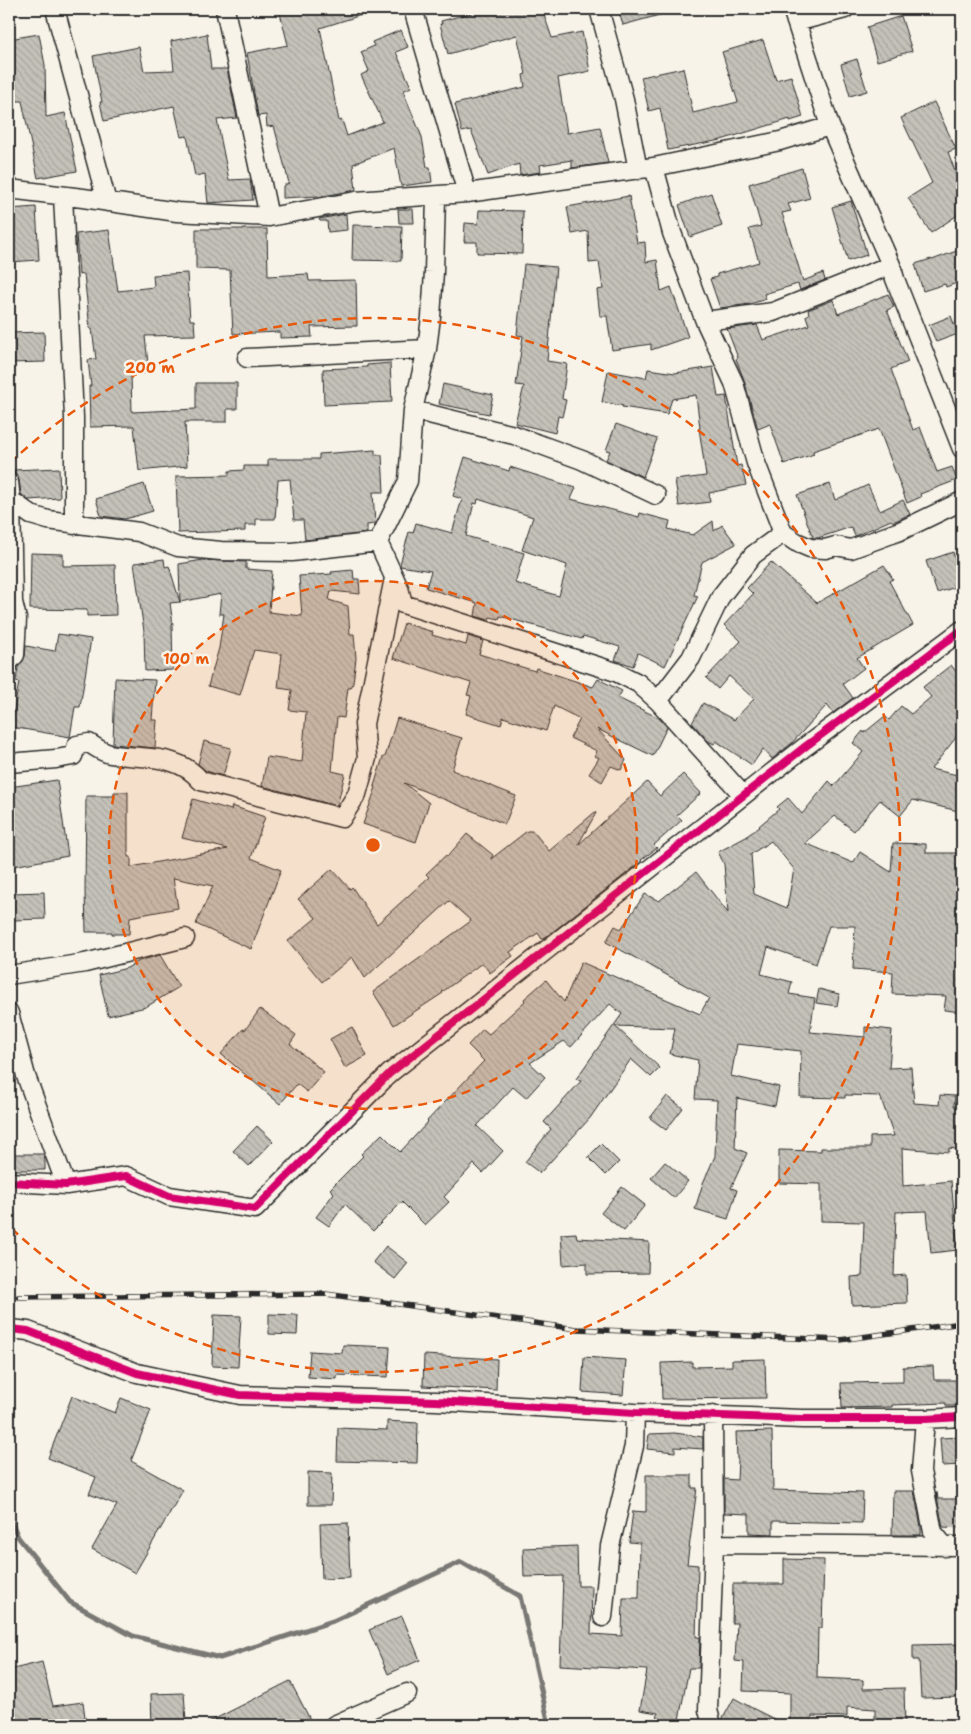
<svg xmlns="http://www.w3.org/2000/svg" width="971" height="1734" font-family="'Shantell Sans',sans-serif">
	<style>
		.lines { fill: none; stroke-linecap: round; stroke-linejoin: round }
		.stream { stroke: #7a7874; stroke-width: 5 }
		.building { fill: url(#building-back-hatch); stroke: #2b2b2b; fill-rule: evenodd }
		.minor-casing { stroke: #2b2b2b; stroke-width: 21 }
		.minor { stroke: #f7f3e8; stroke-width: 18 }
		.rail-casing { stroke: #2b2b2b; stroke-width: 5.5 }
		.rail { stroke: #f7f3e8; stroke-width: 4; stroke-dasharray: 11; stroke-linecap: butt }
		.cycleway-casing { stroke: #f7f3e8; stroke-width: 11 }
		.cycleway { stroke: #d6006c; stroke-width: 8 }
		.ring { fill: none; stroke: #e8590c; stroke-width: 2.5; stroke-dasharray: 9 6 }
		.centre { fill: #e8590c; stroke: #f7f3e8; stroke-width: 2.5 }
		.ring-label { font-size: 15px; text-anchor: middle; font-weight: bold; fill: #e8590c; stroke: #f7f3e8; stroke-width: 5; stroke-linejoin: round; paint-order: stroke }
	</style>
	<defs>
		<pattern id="building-back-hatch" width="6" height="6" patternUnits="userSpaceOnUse" patternTransform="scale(1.25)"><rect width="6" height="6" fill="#c4c1b9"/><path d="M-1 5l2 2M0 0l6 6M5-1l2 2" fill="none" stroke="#a9a69f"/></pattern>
	</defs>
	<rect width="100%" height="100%" fill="#f7f3e8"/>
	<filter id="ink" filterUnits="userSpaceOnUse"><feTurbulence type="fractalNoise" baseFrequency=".02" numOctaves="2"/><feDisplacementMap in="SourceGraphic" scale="10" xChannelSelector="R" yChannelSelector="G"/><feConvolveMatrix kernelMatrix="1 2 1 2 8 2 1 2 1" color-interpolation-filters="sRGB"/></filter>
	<g filter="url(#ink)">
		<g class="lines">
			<path class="stream" d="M 9,1516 L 18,1537 L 70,1602 L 133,1636 L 220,1658 L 333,1621 L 461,1562 L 520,1596 L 549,1725"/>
		</g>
		<path class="building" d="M 279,9 L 371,9 L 371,12 L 320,28 L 339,121 L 342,120 L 347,136 L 383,122 L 361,75 L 369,71 L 361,52 L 374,46 L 372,42 L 401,30 L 408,47 L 396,52 L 411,87 L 403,91 L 422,137 L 427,167 L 430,167 L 432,182 L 401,186 L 394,148 L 353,164 L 356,190 L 318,197 L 318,196 L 283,198 L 283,186 L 289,183 L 274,126 L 267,127 L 266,115 L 258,116 L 247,53 L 288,45 Z
			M 486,9 L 542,9 L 552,38 L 582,32 L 590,71 L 558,78 L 567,133 L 600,127 L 608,163 L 572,168 L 572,160 L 540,165 L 541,172 L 520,175 L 519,164 L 488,175 L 471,130 L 462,132 L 455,104 L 525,87 L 523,75 L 526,74 L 517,35 L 448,54 L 440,24 L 442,24 L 441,21 Z
			M 618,9 L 666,9 L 667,13 L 623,25 Z
			M 901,16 L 912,51 L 877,61 L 867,27 Z
			M 39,34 L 45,65 L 46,117 L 65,113 L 77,171 L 38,178 L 22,101 L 14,101 L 13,69 L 9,70 L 9,39 Z
			M 207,34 L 211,69 L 227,69 L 237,118 L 217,120 L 229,180 L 250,179 L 253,200 L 208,203 L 205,174 L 195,176 L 187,136 L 181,137 L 174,106 L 104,121 L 100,102 L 102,102 L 93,56 L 139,47 L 144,71 L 174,70 L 171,41 Z
			M 763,40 L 776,80 L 791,76 L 803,117 L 790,121 L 790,119 L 721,140 L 668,150 L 660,108 L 649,111 L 641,77 L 683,68 L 693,113 L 738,102 L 722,52 Z
			M 857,59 L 867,91 L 850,96 L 841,64 Z
			M 934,102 L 956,149 L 948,152 L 959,182 L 962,181 L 962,212 L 931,233 L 908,198 L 932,183 L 901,118 Z
			M 802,168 L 810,198 L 788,204 L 791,211 L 782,213 L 803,281 L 823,273 L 825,280 L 800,290 L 798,284 L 764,294 L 766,299 L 750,304 L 720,308 L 710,279 L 717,277 L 717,274 L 759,262 L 749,229 L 761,226 L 749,184 Z
			M 711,193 L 722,226 L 690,237 L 679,205 Z
			M 629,196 L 637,243 L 645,242 L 646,262 L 657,260 L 661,291 L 671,287 L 688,337 L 651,350 L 651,344 L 612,350 L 607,316 L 600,316 L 597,290 L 603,289 L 599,262 L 589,263 L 588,231 L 572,234 L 567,207 Z
			M 851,201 L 867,255 L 848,261 L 832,207 Z
			M 36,207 L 39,260 L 9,262 L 9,209 Z
			M 398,209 L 413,209 L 414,223 L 399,223 Z
			M 479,210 L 523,211 L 522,254 L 477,253 L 477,242 L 464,242 L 465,223 L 478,224 Z
			M 346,214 L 347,230 L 328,232 L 327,221 L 320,221 L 319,219 Z
			M 353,225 L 402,226 L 401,261 L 352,260 Z
			M 196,229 L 267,229 L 268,276 L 308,274 L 309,281 L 356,280 L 357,326 L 311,327 L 312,337 L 280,338 L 280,332 L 233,334 L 230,270 L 196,269 Z
			M 109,230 L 118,291 L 154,287 L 153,275 L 187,273 L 190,320 L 194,320 L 195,335 L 145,336 L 149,373 L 131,375 L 132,412 L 196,409 L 196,383 L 237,383 L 237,409 L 227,409 L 227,422 L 185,422 L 187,466 L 139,471 L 134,426 L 90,427 L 89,386 L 91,386 L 88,360 L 96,359 L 92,329 L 90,329 L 84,274 L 79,275 L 76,234 Z
			M 962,249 L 962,281 L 946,287 L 945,284 L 923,291 L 915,264 L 931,259 L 932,260 Z
			M 524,264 L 556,267 L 547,361 L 567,364 L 562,399 L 566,400 L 562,417 L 558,416 L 555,433 L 515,423 L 524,386 L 516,385 L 523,336 L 517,335 Z
			M 888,294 L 894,307 L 887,310 L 908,362 L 891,369 L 913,430 L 920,427 L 937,472 L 952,467 L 957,480 L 920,494 L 921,497 L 907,503 L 879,429 L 813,451 L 814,454 L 784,464 L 770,424 L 758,429 L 744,380 L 736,359 L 738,358 L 727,329 L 757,325 L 763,340 L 809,325 L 806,316 L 809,314 L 808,310 L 833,300 L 838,314 Z
			M 951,316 L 958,334 L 936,342 L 929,325 Z
			M 44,332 L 45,362 L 9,363 L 9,333 Z
			M 390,363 L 392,402 L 324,405 L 323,369 L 367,367 L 367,365 Z
			M 713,367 L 718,397 L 726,396 L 737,466 L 741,465 L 746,485 L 709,493 L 710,502 L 679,506 L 675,480 L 706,476 L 699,428 L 700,428 L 696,395 L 672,399 L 667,414 L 622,407 L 623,406 L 602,402 L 608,371 L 646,378 L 648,369 L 675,373 Z
			M 443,384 L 493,395 L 489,414 L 439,404 Z
			M 616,424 L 657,439 L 643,477 L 606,460 L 610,451 L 606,450 Z
			M 375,450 L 375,455 L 382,455 L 384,492 L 373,492 L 375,524 L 367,525 L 367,533 L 305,540 L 303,520 L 294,520 L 290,479 L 278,480 L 275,519 L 256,519 L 256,525 L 245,525 L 245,531 L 178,533 L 176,476 L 229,475 L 229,471 L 244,470 L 244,466 L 268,466 L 268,459 L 319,459 L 319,454 Z
			M 465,457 L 509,471 L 510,467 L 576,488 L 571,499 L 639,517 L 640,513 L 670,521 L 668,529 L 693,535 L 713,521 L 714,531 L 722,525 L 736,544 L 702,562 L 694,595 L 698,596 L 665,666 L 638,653 L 633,666 L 615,660 L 620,647 L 583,636 L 582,639 L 500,616 L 499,619 L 490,617 L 489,620 L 475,616 L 477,603 L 426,588 L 431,571 L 400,566 L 400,564 L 409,532 L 413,533 L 416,523 L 452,533 L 462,499 L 453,496 ZM 478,499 L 533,517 L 522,550 L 567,565 L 559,596 L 515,583 L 524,553 L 466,536 L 474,503 L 477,504 Z
			M 59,468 L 60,498 L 28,500 L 21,494 L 19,480 L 17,475 L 13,472 L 13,470 Z
			M 144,484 L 153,511 L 125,519 L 101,516 L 96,499 Z
			M 830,484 L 835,500 L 868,485 L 880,511 L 903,500 L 910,514 L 893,522 L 891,520 L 855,536 L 851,527 L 818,538 L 813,538 L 797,495 Z
			M 953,552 L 962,585 L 937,593 L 926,561 Z
			M 31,553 L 63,554 L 63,566 L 115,565 L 116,615 L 87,616 L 87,610 L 30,609 Z
			M 164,559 L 165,567 L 169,566 L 180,602 L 170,603 L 173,625 L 172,625 L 173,670 L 145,671 L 144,631 L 134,563 Z
			M 203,560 L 246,562 L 246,569 L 272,571 L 269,612 L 302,616 L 299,576 L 332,574 L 331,572 L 353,570 L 354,579 L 359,579 L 360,594 L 331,591 L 329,600 L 348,606 L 350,634 L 354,634 L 356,658 L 353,683 L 351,688 L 348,688 L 344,718 L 337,717 L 332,771 L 345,774 L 337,806 L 262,786 L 267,757 L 302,762 L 306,712 L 289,710 L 292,690 L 278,688 L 282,654 L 254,650 L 240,695 L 208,686 L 219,648 L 224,614 L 219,614 L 221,594 L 180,602 L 179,564 Z
			M 771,562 L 817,603 L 884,565 L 893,579 L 889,581 L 913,625 L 857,658 L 864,668 L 843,684 L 853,698 L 833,713 L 827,705 L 791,744 L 772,759 L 763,749 L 752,765 L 716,741 L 714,744 L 708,741 L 692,723 L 703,703 L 734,720 L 754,699 L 729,676 L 718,689 L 706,678 L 741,641 L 724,625 L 753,594 L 747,588 Z
			M 404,623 L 433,632 L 432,635 L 466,645 L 468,636 L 483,641 L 479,654 L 535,671 L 536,668 L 593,687 L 598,679 L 622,691 L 618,698 L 659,718 L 667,727 L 653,756 L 597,729 L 626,760 L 621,770 L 611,766 L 602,782 L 589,774 L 599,758 L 595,756 L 597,751 L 570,738 L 580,719 L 554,706 L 546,731 L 503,717 L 501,725 L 466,714 L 471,696 L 467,695 L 471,683 L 393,658 Z
			M 58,634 L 91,639 L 80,707 L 75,707 L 70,737 L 11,727 L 19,682 L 16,681 L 18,667 L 25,656 L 26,646 L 55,651 Z
			M 951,665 L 962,679 L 962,730 L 931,769 L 962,776 L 962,812 L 913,800 L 900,816 L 880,800 L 854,831 L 835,816 L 805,843 L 853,863 L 860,852 L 891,872 L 893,843 L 926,844 L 926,853 L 962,853 L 962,1012 L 944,1010 L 946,996 L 892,994 L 893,972 L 853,969 L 855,926 L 829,926 L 816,964 L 768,947 L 761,974 L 792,982 L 789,994 L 815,998 L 810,1032 L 865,1037 L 865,1027 L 892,1030 L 889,1068 L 911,1067 L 914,1103 L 939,1105 L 940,1095 L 955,1096 L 954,1106 L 962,1107 L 962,1150 L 949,1148 L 949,1152 L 902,1148 L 903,1186 L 951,1181 L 958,1250 L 931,1253 L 927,1211 L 896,1212 L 894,1276 L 906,1275 L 907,1303 L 852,1305 L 851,1277 L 862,1276 L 864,1222 L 821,1221 L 821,1184 L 779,1183 L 779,1150 L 821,1151 L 821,1148 L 870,1148 L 870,1137 L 894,1136 L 880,1096 L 845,1095 L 845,1098 L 800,1097 L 801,1051 L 737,1044 L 731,1076 L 779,1087 L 775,1106 L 737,1098 L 735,1148 L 747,1153 L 731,1188 L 737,1190 L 728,1219 L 695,1209 L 703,1183 L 715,1156 L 717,1100 L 695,1099 L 698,1060 L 670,1054 L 675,1028 L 615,1026 L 660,1068 L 651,1077 L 631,1059 L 590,1118 L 540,1173 L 525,1162 L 551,1129 L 544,1122 L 581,1081 L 576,1079 L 622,1014 L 610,1004 L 571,1047 L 564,1041 L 530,1063 L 545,1077 L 526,1098 L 513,1087 L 477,1126 L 503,1151 L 483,1173 L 474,1164 L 444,1197 L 449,1202 L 425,1225 L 402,1202 L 373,1231 L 345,1204 L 329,1226 L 316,1217 L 334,1193 L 330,1189 L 363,1156 L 361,1154 L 382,1134 L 400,1152 L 428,1122 L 427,1121 L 484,1061 L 468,1045 L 483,1029 L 489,1034 L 525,1001 L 524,999 L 546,980 L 564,1002 L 581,962 L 700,1014 L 709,998 L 606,942 L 615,926 L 621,929 L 645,894 L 659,901 L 696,872 L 728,913 L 724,864 L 718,852 L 748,836 L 748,835 L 760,827 L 759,826 L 779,809 L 777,807 L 788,798 L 802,814 L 829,781 L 834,786 L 863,752 L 853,743 L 863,731 L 864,733 L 885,716 L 889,720 L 901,706 L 911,714 L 931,697 L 923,687 ZM 771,841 L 794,869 L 787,908 L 754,894 L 751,854 Z
			M 115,678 L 155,680 L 152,720 L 157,720 L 155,748 L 113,744 Z
			M 397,718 L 462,738 L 452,770 L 516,796 L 505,824 L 404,783 L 429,803 L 416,842 L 363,824 L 376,787 L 374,786 L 383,757 L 385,757 Z
			M 204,741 L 231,748 L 223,776 L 206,771 L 198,764 Z
			M 683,774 L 701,793 L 677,815 L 682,820 L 654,845 L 657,848 L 641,860 L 642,861 L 550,934 L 542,939 L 538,933 L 510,952 L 513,956 L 490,973 L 482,963 L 442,992 L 443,993 L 394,1025 L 373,992 L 471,921 L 449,901 L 365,978 L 352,957 L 322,982 L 288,941 L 316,918 L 298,899 L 332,869 L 350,889 L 352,887 L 377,924 L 429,877 L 426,874 L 446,855 L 447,857 L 467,834 L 493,855 L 491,859 L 527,831 L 533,831 L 549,851 L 595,812 L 596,813 L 578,845 L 647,782 L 660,796 Z
			M 57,780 L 68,856 L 13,866 L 9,841 L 9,787 Z
			M 114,792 L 128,792 L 128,857 L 131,857 L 131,867 L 228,849 L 182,838 L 193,799 L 231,810 L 232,806 L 265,817 L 251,858 L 281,870 L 251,949 L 196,924 L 213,886 L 173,878 L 178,908 L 130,917 L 129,934 L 112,934 L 112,932 L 86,932 L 85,891 L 86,796 L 114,796 Z
			M 44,892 L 45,919 L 13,920 L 12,893 Z
			M 160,955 L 179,987 L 146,1007 L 108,1016 L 99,975 L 127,968 L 139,961 Z
			M 819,989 L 839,994 L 837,1006 L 816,1003 Z
			M 260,1009 L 296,1035 L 290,1044 L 324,1072 L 307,1092 L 297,1084 L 280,1104 L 221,1054 L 243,1029 L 245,1030 Z
			M 352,1027 L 367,1056 L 345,1068 L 330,1039 Z
			M 667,1096 L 683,1108 L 666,1130 L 650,1118 Z
			M 257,1126 L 273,1141 L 249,1166 L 233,1151 Z
			M 601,1144 L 619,1162 L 606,1175 L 588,1157 Z
			M 9,1154 L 43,1154 L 45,1160 L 45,1170 L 9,1170 Z
			M 665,1162 L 688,1181 L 674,1198 L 651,1178 Z
			M 622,1187 L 645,1205 L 624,1231 L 601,1213 Z
			M 576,1233 L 577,1238 L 649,1242 L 648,1273 L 587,1274 L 587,1263 L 563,1265 L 561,1234 Z
			M 386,1246 L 408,1263 L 395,1279 L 373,1262 Z
			M 269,1314 L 298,1315 L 297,1335 L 269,1334 Z
			M 214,1315 L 241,1316 L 238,1367 L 212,1366 Z
			M 343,1345 L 390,1347 L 388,1377 L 337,1375 L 337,1379 L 308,1377 L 310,1351 L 342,1353 Z
			M 424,1355 L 497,1359 L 496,1390 L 423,1386 Z
			M 584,1357 L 626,1360 L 623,1395 L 582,1392 Z
			M 765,1359 L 766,1398 L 662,1399 L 661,1363 L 692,1362 L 692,1367 L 732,1366 L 732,1360 Z
			M 933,1366 L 934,1380 L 962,1380 L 962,1406 L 946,1406 L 946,1403 L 892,1405 L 892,1407 L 842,1408 L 841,1383 L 903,1382 L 903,1367 Z
			M 72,1396 L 115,1413 L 121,1398 L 151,1410 L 131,1461 L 183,1490 L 135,1573 L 92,1549 L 117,1505 L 89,1494 L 96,1477 L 48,1458 Z
			M 387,1421 L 418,1423 L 417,1463 L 337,1461 L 338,1428 L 387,1430 Z
			M 772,1431 L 773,1490 L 863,1493 L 862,1523 L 773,1521 L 773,1534 L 749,1533 L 749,1514 L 724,1513 L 724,1479 L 737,1480 L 738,1460 L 737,1459 L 736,1432 Z
			M 675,1433 L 703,1437 L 703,1449 L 675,1447 L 675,1452 L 647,1449 L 649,1434 Z
			M 962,1437 L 962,1465 L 942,1466 L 940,1438 Z
			M 308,1472 L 332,1473 L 331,1505 L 308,1505 Z
			M 646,1475 L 692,1475 L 692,1488 L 697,1488 L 687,1564 L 698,1565 L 696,1637 L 700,1637 L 699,1668 L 689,1668 L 678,1725 L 656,1725 L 658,1713 L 640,1710 L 647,1670 L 560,1665 L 563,1576 L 524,1577 L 523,1548 L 577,1546 L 578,1586 L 592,1586 L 591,1634 L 622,1636 L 623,1598 L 639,1598 L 640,1543 L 629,1542 L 633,1511 L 646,1512 Z
			M 893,1491 L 914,1491 L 921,1527 L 921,1535 L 892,1535 Z
			M 936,1492 L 937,1492 L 938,1499 L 962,1499 L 962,1528 L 943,1527 Z
			M 348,1523 L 350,1578 L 322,1579 L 320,1524 Z
			M 784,1559 L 824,1560 L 822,1628 L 818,1628 L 817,1678 L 863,1680 L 863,1689 L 904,1688 L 905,1725 L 875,1725 L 875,1709 L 847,1707 L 847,1717 L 812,1716 L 810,1725 L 790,1725 L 790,1693 L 743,1691 L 744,1662 L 735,1661 L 737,1623 L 732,1623 L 733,1584 L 784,1584 Z
			M 402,1616 L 420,1660 L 388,1674 L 369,1630 Z
			M 962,1644 L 962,1697 L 921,1698 L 919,1660 L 913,1660 L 913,1645 Z
			M 42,1662 L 53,1706 L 83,1702 L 86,1725 L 14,1725 L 11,1700 L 9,1701 L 9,1670 Z
			M 290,1681 L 313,1725 L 203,1725 Z
			M 184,1693 L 186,1721 L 177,1722 L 177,1725 L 152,1725 L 151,1694 Z
			M 734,1698 L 752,1708 L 786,1725 L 722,1725 L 722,1720 Z"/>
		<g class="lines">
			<defs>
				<path id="minor" d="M 55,9 L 107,202
					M 225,9 L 269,217
					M 413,9 L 467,193
					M 599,9 L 624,99 L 638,170
					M 792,9 L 830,126 L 891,265 L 895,279 L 962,449
					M 796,22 L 845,9
					M 654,167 L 672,233 L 705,321 L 734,383 L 756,463 L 783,533 L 796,542 L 810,548 L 825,549 L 836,546 L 851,549 L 900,531 L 962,501
					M 9,189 L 83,198 L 177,212 L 269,217 L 356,201 L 467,193 L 654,167 L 780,141 L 830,126
					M 63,196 L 74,417 L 74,525
					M 436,197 L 434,272 L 431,317 L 427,349 L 413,410 L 408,481 L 378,542 L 399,588 L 403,604 L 616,672 L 638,683 L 658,701 L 743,795
					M 705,321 L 773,312 L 891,265
					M 247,358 L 427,349
					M 413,410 L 514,435 L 582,460 L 656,495
					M 9,482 L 11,500 L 31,515 L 48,520 L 139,532 L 178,547 L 221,551 L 292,552 L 378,542
					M 9,662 L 15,655 L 17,619 L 13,602 L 11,500
					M 658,701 L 691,658 L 721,596 L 753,555 L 783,533
					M 9,763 L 56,759 L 73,756 L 77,745 L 89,743 C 95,747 102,752 110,754 C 142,760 177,752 201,781 L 342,818 L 357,794 L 367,758 L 364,724 L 394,578
					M 9,975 L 85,963 L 185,938
					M 9,1013 L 26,1076 L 66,1185
					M 9,1182 L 66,1185 L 126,1176 L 169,1196 L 255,1209 L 390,1073 L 806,746 L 962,630
					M 9,1332 L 11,1329 L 28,1331 L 137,1373 L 240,1395 L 436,1401 L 635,1413 L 802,1419 L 925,1419 L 962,1417
					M 925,1419 L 921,1471 L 933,1532 L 945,1547
					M 714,1544 L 962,1546
					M 603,1617 L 610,1546 L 634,1446 L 635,1413
					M 334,1725 L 407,1693
					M 712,1725 L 708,1710 L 714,1544 L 713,1415"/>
			</defs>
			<use href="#minor" class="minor-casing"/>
			<use href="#minor" class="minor"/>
			<defs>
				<path id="rail" d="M 9,1292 L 11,1291
					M 18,1297 L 326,1294 L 577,1329 L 840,1340 L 962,1323"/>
			</defs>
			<use href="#rail" class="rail-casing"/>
			<use href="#rail" class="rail"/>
			<defs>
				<path id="cycleway" d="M 9,1182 L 66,1185 L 126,1176 L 169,1196 L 255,1209 L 390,1073 L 806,746 L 962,630
					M 9,1332 L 11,1329 L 28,1331 L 137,1373 L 240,1395 L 436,1401 L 635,1413 L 802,1419 L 925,1419 L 962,1417"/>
			</defs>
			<use href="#cycleway" class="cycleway-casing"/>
			<use href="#cycleway" class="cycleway"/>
		</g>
	</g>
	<circle cx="373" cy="845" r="264" fill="#e8590c" fill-opacity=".12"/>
	<g class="ring">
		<circle cx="373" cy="845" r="264"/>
		<path d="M10 463A527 527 0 1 1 10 1227"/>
	</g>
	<circle cx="373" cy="845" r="8" class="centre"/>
	<g class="ring-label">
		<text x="150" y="373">200 m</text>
		<text x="186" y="664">100 m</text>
	</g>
	<rect width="971" height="1734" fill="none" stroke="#f7f3e8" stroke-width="30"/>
	<rect x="15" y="15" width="941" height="1704" fill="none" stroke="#2b2b2b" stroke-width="2" filter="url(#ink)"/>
</svg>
